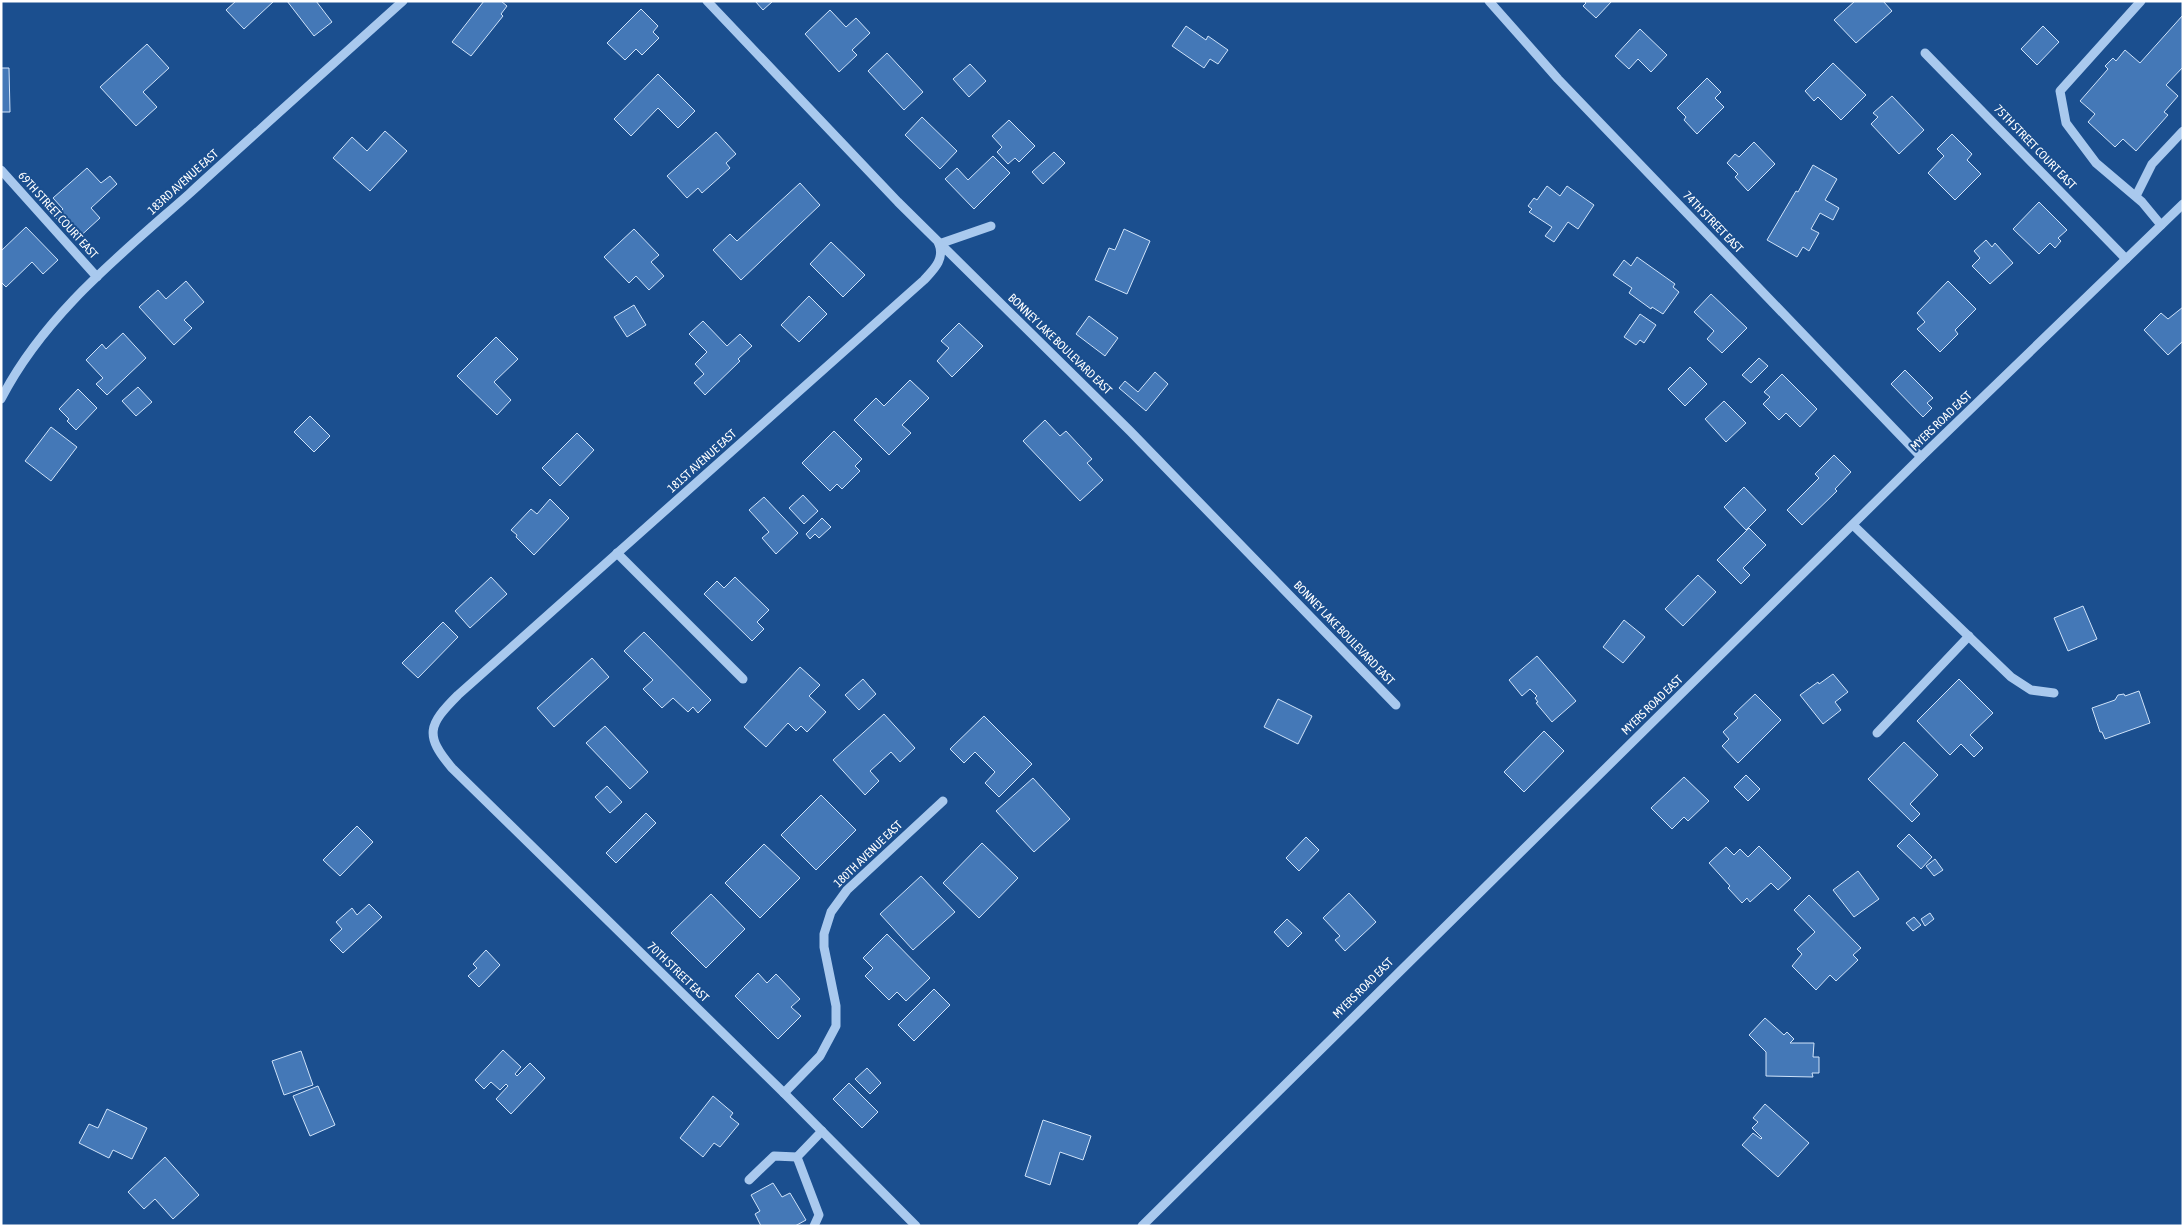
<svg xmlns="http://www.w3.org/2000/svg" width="2184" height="1227" font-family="'Asap Condensed',sans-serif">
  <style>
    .building { fill: #4478b7; stroke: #cfe3fa }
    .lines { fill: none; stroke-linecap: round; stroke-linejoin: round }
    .minor { stroke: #a9c9ee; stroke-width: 9 }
    .labels { text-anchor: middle; stroke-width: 4; stroke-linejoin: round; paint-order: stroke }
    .street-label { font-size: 12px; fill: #fff; stroke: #1b4f8f }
  </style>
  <rect width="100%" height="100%" fill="#1b4f8f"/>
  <g class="building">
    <polygon points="236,1 274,1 244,29 226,10"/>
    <polygon points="287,1 316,1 332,22 314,36"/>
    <polygon points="484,1 501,1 507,6 501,14 503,16 471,56 452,42"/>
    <polygon points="755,1 773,1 763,10"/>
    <polygon points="1584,1 1612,1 1596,18 1583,6 1586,3"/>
    <polygon points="1855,1 1883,1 1892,11 1856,43 1834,20"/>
    <polygon points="641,9 658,26 653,32 659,38 642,55 636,49 625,60 607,43"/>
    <polygon points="830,10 846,27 856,18 870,33 852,50 857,55 839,72 805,34"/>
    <polygon points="2183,15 2183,67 2166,85 2178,96 2164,112 2168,115 2136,151 2123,139 2115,147 2088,122 2095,114 2080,101 2108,69 2105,66 2113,58 2116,61 2125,50 2140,63"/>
    <polygon points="1186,26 1206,40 1208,36 1228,50 1218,64 1210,59 1204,68 1172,46"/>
    <polygon points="2043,26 2059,42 2037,65 2021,49"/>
    <polygon points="1640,29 1667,55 1651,72 1638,59 1629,69 1615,56"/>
    <polygon points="147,44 169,68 143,92 157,107 136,126 100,87"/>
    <polygon points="887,53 923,92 904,110 868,71"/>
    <polygon points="1833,63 1866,95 1841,120 1818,97 1814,101 1805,91"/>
    <polygon points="970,64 986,81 969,97 953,79"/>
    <polygon points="1,68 9,68 10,112 1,112"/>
    <polygon points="658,74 695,111 678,128 658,108 631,136 614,119"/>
    <polygon points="1707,78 1721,92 1715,98 1724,107 1697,134 1684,120 1686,117 1677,108"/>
    <polygon points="1892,96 1924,130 1899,154 1871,124 1878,117 1873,113"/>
    <polygon points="922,117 957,151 940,169 905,135"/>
    <polygon points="1009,120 1035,146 1019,162 1015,158 1008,164 997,152 1002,147 992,136"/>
    <polygon points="385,131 407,151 370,191 333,158 352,137 367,151"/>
    <polygon points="716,132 736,154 726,163 730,168 702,193 698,188 687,198 667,176"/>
    <polygon points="1952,134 1972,154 1967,160 1981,174 1955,200 1928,173 1944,156 1937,149"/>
    <polygon points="1754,142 1775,164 1748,191 1735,177 1738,174 1727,163 1735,154 1739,157"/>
    <polygon points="1054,152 1065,163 1043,184 1032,172"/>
    <polygon points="993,156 1010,173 974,209 945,179 957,168 968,180"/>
    <polygon points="1813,165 1837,179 1825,200 1839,208 1833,220 1820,213 1811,229 1819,233 1809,251 1803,247 1797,257 1767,240 1796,191 1798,192"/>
    <polygon points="87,168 101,183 110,176 117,184 91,208 100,218 76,240 55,217 63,209 53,198"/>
    <polygon points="800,183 820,205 741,280 713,250 730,234 737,241"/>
    <polygon points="1547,186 1560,196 1567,186 1594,205 1578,229 1568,222 1554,242 1545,236 1552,227 1529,212 1532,209 1528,206 1534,198 1537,200"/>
    <polygon points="2039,202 2067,230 2058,238 2061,241 2055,248 2050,243 2039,254 2013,229"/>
    <polygon points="26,227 58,260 43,274 32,262 6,287 1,282 1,251"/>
    <polygon points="634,229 659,255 651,262 664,276 649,290 636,276 629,283 604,257"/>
    <polygon points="1124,229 1150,241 1127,294 1095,280 1109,248 1115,250"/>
    <polygon points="1986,240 1992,247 1995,243 2013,263 1990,284 1972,266 1980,258 1974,251"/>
    <polygon points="831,242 865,275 843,297 810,264"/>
    <polygon points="1637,257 1675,284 1673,287 1679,292 1663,314 1652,307 1651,309 1629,293 1632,288 1613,275 1624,260 1631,266"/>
    <polygon points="186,281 204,302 184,320 192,328 174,345 139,307 158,290 166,299"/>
    <polygon points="1948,281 1976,309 1955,330 1958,334 1940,352 1917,329 1925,322 1917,313"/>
    <polygon points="1711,294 1747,328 1722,353 1707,339 1714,331 1694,312"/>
    <polygon points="809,296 827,314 799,342 781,325"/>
    <polygon points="634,305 646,325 627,337 614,317"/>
    <polygon points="2183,307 2183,341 2168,355 2144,330 2161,313 2168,319"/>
    <polygon points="1640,314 1656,325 1644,343 1640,340 1636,345 1624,337"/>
    <polygon points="1089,316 1118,338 1105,356 1076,334"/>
    <polygon points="703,321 727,346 740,334 752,346 738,359 740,361 705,395 694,383 704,374 695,364 707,352 689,334"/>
    <polygon points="959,323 983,346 952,377 937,361 949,348 941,341"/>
    <polygon points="123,333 146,358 107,395 96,384 103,378 86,360 102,344 106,349"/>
    <polygon points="496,337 518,359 494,382 511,400 497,415 457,376"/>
    <polygon points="1759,358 1768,366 1751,383 1742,375"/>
    <polygon points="1690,367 1707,384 1685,406 1668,389"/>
    <polygon points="1905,370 1933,398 1927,403 1932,408 1923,417 1891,384"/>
    <polygon points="1155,372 1168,384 1146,411 1119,388 1125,381 1138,392"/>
    <polygon points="1782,374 1817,409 1800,427 1786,413 1779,420 1763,404 1770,397 1764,392"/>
    <polygon points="910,380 929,398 902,425 911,433 889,455 854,420 876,398 884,406"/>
    <polygon points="138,387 152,402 136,416 122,401"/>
    <polygon points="78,389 97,408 76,430 67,421 69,419 59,409"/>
    <polygon points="1724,401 1746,423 1726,442 1705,419"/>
    <polygon points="310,416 330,436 314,452 294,432"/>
    <polygon points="1045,420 1060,436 1066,431 1092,459 1087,463 1103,480 1080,501 1023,441"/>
    <polygon points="51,427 77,447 51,481 25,461"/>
    <polygon points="834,431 862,459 855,466 860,471 842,489 837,484 830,491 802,463"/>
    <polygon points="577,433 594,450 560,486 542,468"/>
    <polygon points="1834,455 1851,472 1835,489 1837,491 1802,525 1787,510 1819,478 1815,474"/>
    <polygon points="1744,487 1766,510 1746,530 1724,507"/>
    <polygon points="803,495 818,511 804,524 789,508"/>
    <polygon points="764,497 798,533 776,554 762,538 769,532 749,510"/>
    <polygon points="550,499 569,518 534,555 516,537 517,535 511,530 531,509 537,514"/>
    <polygon points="822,518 831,527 819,538 815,534 810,539 806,534"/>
    <polygon points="1749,528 1766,545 1743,568 1750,575 1741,584 1717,560"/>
    <polygon points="1698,575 1716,592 1683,626 1665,609"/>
    <polygon points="491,577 507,594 470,628 455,611"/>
    <polygon points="735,577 769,610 757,622 764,629 752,641 704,594 717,581 724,588"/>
    <polygon points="2083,606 2097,639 2068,651 2054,618"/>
    <polygon points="1624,620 1645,637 1623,663 1603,647"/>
    <polygon points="443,622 458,637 418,678 402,663"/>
    <polygon points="644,632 711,700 698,713 693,707 688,712 673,698 662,708 643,689 653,680 624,651"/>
    <polygon points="1537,656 1576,701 1552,722 1536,703 1538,702 1535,698 1537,696 1530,689 1522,696 1509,680"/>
    <polygon points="592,658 609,677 554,727 537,708"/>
    <polygon points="800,667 820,685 809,696 826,712 807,732 801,726 796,731 788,723 766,747 744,727"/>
    <polygon points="1833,674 1848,692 1835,702 1841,710 1823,724 1800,695 1818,682 1819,684"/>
    <polygon points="863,679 876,694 859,710 845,695"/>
    <polygon points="1959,679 1993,713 1970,735 1983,748 1974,757 1961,744 1950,755 1917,721"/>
    <polygon points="2139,691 2150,723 2105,739 2102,732 2100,732 2092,708 2115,700 2118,695 2124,694 2125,696"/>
    <polygon points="1755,694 1781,720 1738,763 1722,746 1729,739 1723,732 1738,718 1734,714"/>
    <polygon points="1278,699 1312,716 1298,744 1264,727"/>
    <polygon points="884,714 915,748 900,762 891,752 870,771 879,781 865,795 833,760"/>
    <polygon points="984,716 1032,764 999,797 985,783 995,772 975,752 964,763 950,749"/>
    <polygon points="605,726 648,772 630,789 586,743"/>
    <polygon points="1544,731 1564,751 1524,792 1504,772"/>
    <polygon points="1904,742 1938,775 1910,804 1920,814 1912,822 1868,779"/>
    <polygon points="1746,775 1760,789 1748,801 1734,787"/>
    <polygon points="1684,777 1709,801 1688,821 1684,817 1672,829 1651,808"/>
    <polygon points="1033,778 1070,819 1034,852 996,811"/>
    <polygon points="607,786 622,802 610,813 595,797"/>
    <polygon points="821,795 856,830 816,870 781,835"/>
    <polygon points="646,813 656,823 616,863 606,853"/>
    <polygon points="357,826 373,842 340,876 323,860"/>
    <polygon points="1909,834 1932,857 1921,869 1897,846"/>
    <polygon points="1306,837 1319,850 1299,871 1286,858"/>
    <polygon points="982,843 1018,878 979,918 943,883"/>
    <polygon points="764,844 800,878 760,918 725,883"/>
    <polygon points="1759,846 1791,878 1778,890 1771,883 1750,902 1747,898 1742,903 1728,888 1730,886 1709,863 1726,847 1734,855 1740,849 1748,857"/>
    <polygon points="1935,859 1943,870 1934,876 1926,866"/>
    <polygon points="1858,871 1879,899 1854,917 1833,890"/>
    <polygon points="921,876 955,912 913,950 880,914"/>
    <polygon points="1349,893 1376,922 1345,951 1335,940 1340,936 1323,918"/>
    <polygon points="711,894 745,929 706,968 671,933"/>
    <polygon points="1809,895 1861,948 1853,955 1858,960 1836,981 1830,975 1816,990 1792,966 1802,954 1797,949 1815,932 1794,910"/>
    <polygon points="369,904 382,917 343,953 330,940 342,929 336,922 352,908 357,915"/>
    <polygon points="1930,913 1934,919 1925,926 1921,919"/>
    <polygon points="1914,917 1921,925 1913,931 1906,923"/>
    <polygon points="1287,919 1302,933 1288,947 1274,932"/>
    <polygon points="887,934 930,978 906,1001 897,992 889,1000 865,976 873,968 863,958"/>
    <polygon points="486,950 500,965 479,987 468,976 477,968 473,964"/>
    <polygon points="758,973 767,983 776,974 800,999 791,1007 801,1016 778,1039 735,996"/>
    <polygon points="934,989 950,1005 914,1041 898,1025"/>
    <polygon points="1765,1018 1784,1035 1787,1032 1794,1039 1790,1043 1814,1043 1813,1057 1819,1057 1819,1073 1812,1073 1813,1077 1766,1076 1766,1052 1749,1035"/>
    <polygon points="503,1050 521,1067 515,1074 517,1076 530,1063 545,1078 511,1114 496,1099 508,1086 506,1084 500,1090 491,1082 484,1089 475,1080"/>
    <polygon points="301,1051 313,1085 284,1095 272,1061"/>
    <polygon points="867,1068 881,1083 870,1094 855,1079"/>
    <polygon points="849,1083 878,1112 862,1128 833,1099"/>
    <polygon points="318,1086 335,1125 310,1136 293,1096"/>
    <polygon points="713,1096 733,1113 730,1117 739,1124 720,1147 714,1143 703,1157 680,1138"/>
    <polygon points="1765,1104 1809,1143 1778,1177 1742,1145 1753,1133 1761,1139 1762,1138 1752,1128 1758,1122 1753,1118"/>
    <polygon points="107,1109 147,1128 132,1159 113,1150 109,1158 79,1143 89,1124 98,1128"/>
    <polygon points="1043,1120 1091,1136 1083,1160 1060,1152 1050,1185 1025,1176"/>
    <polygon points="165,1157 199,1195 173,1219 155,1199 144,1209 128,1192"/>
    <polygon points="773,1183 782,1197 790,1193 806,1220 795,1226 761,1226 755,1214 760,1211 751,1195"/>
  </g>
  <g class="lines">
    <g class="minor">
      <polyline points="707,1 898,202 1130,431 1396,705"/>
      <polyline points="1489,1 1558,79 1921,457"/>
      <polyline points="2141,1 2060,91 2066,123 2096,163 2142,202 2161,225"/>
      <polyline points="1925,53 2126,259"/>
      <polyline points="1,170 97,277"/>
      <polyline points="2136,196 2152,164 2183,131"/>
      <polyline points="939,244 991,226"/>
      <path d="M1,399C44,315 120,255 189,194C260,129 332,65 403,1"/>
      <polyline points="1853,525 2011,677 2031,690 2054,693"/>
      <polyline points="617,553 743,679"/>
      <polyline points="1877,733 1969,636"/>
      <polyline points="784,1093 820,1056 836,1026 836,1006 824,947 824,934 831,912 847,890 943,801"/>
      <polyline points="749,1180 774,1156 797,1157"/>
      <polyline points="814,1226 819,1215 797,1157 822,1131"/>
      <path d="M916,1226L784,1093L452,768C424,735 428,725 458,695L924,280C933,270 945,260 939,244"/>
      <polyline points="1142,1226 1921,457 2183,204"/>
    </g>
  </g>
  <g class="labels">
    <g class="street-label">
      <text transform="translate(2035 147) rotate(46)" y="4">75TH STREET COURT EAST</text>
      <text transform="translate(183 182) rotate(-42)" y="4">183RD AVENUE EAST</text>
      <text transform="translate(58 215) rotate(48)" y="4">69TH STREET COURT EAST</text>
      <text transform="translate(1713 222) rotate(46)" y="4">74TH STREET EAST</text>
      <text transform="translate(1060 344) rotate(44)" y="4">BONNEY LAKE BOULEVARD EAST</text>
      <text transform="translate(1941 421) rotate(-44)" y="4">MYERS ROAD EAST</text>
      <text transform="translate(702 461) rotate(-42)" y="4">181ST AVENUE EAST</text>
      <text transform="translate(1344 633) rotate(46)" y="4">BONNEY LAKE BOULEVARD EAST</text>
      <text transform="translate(1652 705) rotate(-44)" y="4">MYERS ROAD EAST</text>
      <text transform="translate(868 854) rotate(-44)" y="4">180TH AVENUE EAST</text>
      <text transform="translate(678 972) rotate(44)" y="4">70TH STREET EAST</text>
      <text transform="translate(1363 988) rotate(-45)" y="4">MYERS ROAD EAST</text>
    </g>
  </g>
  <rect width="2184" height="1227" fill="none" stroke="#ffffff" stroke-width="5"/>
</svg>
